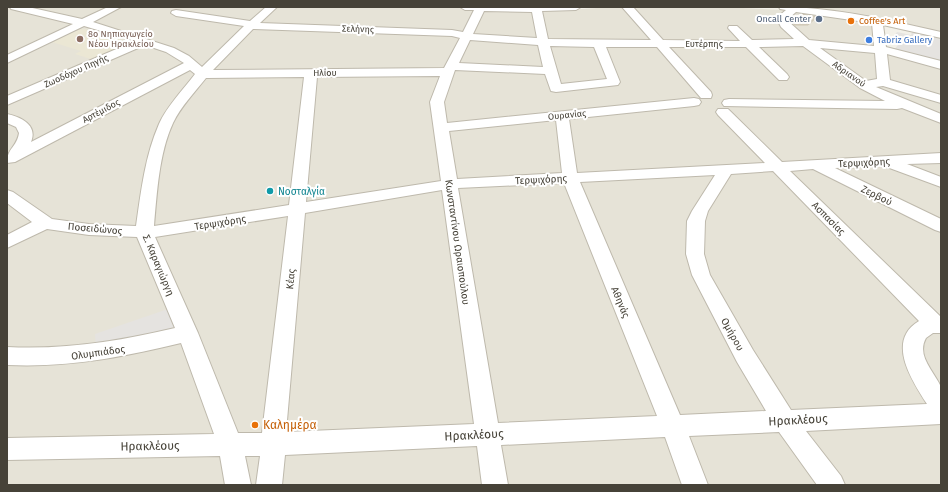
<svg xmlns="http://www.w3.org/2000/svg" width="948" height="492" font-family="'Fira Sans',sans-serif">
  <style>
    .residential { fill: #e6e3d7 }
    .education { fill: #ebe7d4 }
    .parking { fill: #e5e3e0 }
    .building { fill: #d4cebf; stroke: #cec6b3 }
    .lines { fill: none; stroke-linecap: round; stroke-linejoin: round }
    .minor-casing { stroke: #beb9ac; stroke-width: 2 }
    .minor { fill: #fff; fill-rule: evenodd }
    .service-dot { fill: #5c6f8a; stroke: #fff; stroke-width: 1.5 }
    .food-dot { fill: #e8710a; stroke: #fff; stroke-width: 1.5 }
    .education-dot { fill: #8d6e63; stroke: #fff; stroke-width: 1.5 }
    .shop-dot { fill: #3f7fe0; stroke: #fff; stroke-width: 1.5 }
    .culture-dot { fill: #0f9aa8; stroke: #fff; stroke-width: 1.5 }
    .labels { text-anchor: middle; stroke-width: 4; stroke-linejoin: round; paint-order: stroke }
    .far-service-label { font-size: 9px; fill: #4e5e75; stroke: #fff; text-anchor: end }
    .far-food-label { font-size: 9px; fill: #c56008; stroke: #fff; text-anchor: start }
    .far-street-label { font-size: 9px; fill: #464238; stroke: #fff }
    .far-education-label { font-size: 9px; fill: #785e54; stroke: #fff; text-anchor: start }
    .far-shop-label { font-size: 9px; fill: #366cbe; stroke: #fff; text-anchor: start }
    .street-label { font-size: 10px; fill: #464238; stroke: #fff }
    .culture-label { font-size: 10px; fill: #0d838f; stroke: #fff; text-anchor: start }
    .near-street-label { font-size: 12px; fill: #464238; stroke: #fff }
    .near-food-label { font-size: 12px; fill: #c56008; stroke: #fff; text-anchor: start }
  </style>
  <rect width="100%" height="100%" fill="#f3f1e9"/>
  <g class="residential">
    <polygon points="7,7 439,7 531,12 613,7 722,7 805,11 871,22 876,52 907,58 941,67 941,485 7,485"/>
    <polygon points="803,7 941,7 941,34 882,21 802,8"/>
  </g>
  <polygon class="education" points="84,29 97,32 97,34 105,35 132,43 94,60 75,54 81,51 52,42 78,30"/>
  <g class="parking">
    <polygon points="897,32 911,35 912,32 941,39 941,63 894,50 898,45 889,43"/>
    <polygon points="168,309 174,328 135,342 96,351 95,334"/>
  </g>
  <polygon class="building" points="802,14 817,17 808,25 795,25 791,22"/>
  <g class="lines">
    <g class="minor-casing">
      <path id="minor" d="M10,7H28L82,19L108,7H121L93,22L174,48L189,56L202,67L244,26L176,16L171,13L172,11L176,10L250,21L266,7H277L260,23L452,30L463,32L474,10H465L460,7H581L576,10L542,11L548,39L651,40L622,7H633L663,40L740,41L728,28L729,26H737L752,40L794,39L781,27L778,21L780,15L786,10L780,9L779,7C834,7 888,20 941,32V38L883,25L886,47L941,61V69L887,54L890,80L941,95V103L883,86L876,87L941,114V123L902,108L897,109L724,106L722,103L724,100L729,99L885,101L860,88L803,46L759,47L787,74L789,77L787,80H779L746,47H669L711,92L712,95L711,98H701L657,47H606L620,82L618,85L556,92L551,91L545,74L455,70L444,102L447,123L694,98L699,99L701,102L699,105L694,106L569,119L577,173L765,163L718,115L716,112L718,109H728L782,162L941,153V163L907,164L941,177V187L884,166L835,168L941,219V232L935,230L813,169L790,171L941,317V333H933L926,338C916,356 934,371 941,387C944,394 941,415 941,424L806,431L841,476L845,485H817L779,432L689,436L708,485H682L665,437L501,445L508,485H482L477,446L285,455L282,485H256L260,456H245L251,485H225L220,456L7,460V438L214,434L181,343C123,357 67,368 7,365V347C65,350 120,341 175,328L137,237L89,235L47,229L7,248V235L32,222L7,203V190L13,192L52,219L89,224L136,226C141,191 145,156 159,124C167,106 183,90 195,74L190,70L15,162L7,163C7,148 17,147 19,133L16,127L7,123V114C21,117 38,125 31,142L184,63L166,52L145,45L7,105V96L135,41L84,26L7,63V55L73,24L11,9ZM484,11L532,12L537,38L473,34ZM796,12L872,23L874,46L809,40L788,21L789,18ZM253,29L452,36L460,38L444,68L213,70ZM470,40L538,45L543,67L459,63ZM550,46L594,47L607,79L561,84ZM820,48L875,53L877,79L866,81ZM440,76L430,102L441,181L306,202L317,77ZM304,77L289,205L154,226C157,193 159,153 173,123C181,106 195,92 206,78ZM556,120L562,173L457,179L449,131ZM773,171L919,321C885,341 913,382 927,404L791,410L753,350L710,275L704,254L705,221L708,211L731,174ZM715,175L692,211L687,221L686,254L692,275L737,362L766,411L680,415L580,182ZM564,183L657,416L498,423L458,188ZM442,190L474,424L286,432L305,213ZM288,216L262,433H238L198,333L155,237Z"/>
    </g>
    <use href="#minor" class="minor"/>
  </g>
  <circle class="service-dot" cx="819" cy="19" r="4"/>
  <g class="food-dot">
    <circle cx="851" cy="21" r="4"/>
    <circle cx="255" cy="425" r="4"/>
  </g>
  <circle class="education-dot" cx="80" cy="39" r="4"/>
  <circle class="shop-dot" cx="869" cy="40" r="4"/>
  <circle class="culture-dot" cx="270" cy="191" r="4"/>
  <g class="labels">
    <g class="far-service-label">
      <text x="811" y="22">Oncall Center</text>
    </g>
    <g class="far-food-label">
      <text x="859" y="24">Coffee's Art</text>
    </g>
    <g class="far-street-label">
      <text transform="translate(358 29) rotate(2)" y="3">Σελήνης</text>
      <text x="704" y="47">Ευτέρπης</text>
      <text transform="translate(76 71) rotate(-24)" y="3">Ζωοδόχου Πηγής</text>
      <text x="325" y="76">Ηλίου</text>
      <text transform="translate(849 74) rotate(35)" y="3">Αδριανού</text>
      <text transform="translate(101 111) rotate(-28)" y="3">Αρτέμιδος</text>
      <text transform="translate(567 115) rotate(-6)" y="3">Ουρανίας</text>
    </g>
    <g class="far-education-label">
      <text x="88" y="37">8ο Νηπιαγωγείο<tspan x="88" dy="10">Νέου Ηρακλείου</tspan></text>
    </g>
    <g class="far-shop-label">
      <text x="877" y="43">Tabriz Gallery</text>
    </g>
    <g class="street-label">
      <text transform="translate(864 162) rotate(-3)" y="4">Τερψιχόρης</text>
      <text transform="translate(541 179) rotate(-3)" y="4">Τερψιχόρης</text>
      <text transform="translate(877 195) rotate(26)" y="4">Ζερβού</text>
      <text transform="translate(829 218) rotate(45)" y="4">Ασπασίας</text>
      <text transform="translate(220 222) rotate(-9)" y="4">Τερψιχόρης</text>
      <text transform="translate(95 228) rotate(5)" y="4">Ποσειδώνος</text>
      <text transform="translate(458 242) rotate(82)" y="4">Κωνσταντίνου Ωραιοπούλου</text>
      <text transform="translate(159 265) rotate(67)" y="4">Σ. Καραγιώργη</text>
      <text transform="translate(290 279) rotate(-84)" y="4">Κέας</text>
      <text transform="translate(621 302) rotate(67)" y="4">Αθηνάς</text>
      <text transform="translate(733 334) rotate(61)" y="4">Ομήρου</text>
      <text transform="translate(98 352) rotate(-8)" y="4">Ολυμπιάδος</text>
    </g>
    <g class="culture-label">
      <text x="278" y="195">Νοσταλγία</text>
    </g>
    <g class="near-street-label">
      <text transform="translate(798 420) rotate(-3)" y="4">Ηρακλέους</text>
      <text transform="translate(474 435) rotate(-3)" y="4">Ηρακλέους</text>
      <text transform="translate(150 446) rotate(-1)" y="4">Ηρακλέους</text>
    </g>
    <g class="near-food-label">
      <text x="263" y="429">Καλημέρα</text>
    </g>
  </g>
  <rect width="948" height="492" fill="none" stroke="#464238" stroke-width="16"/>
</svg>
